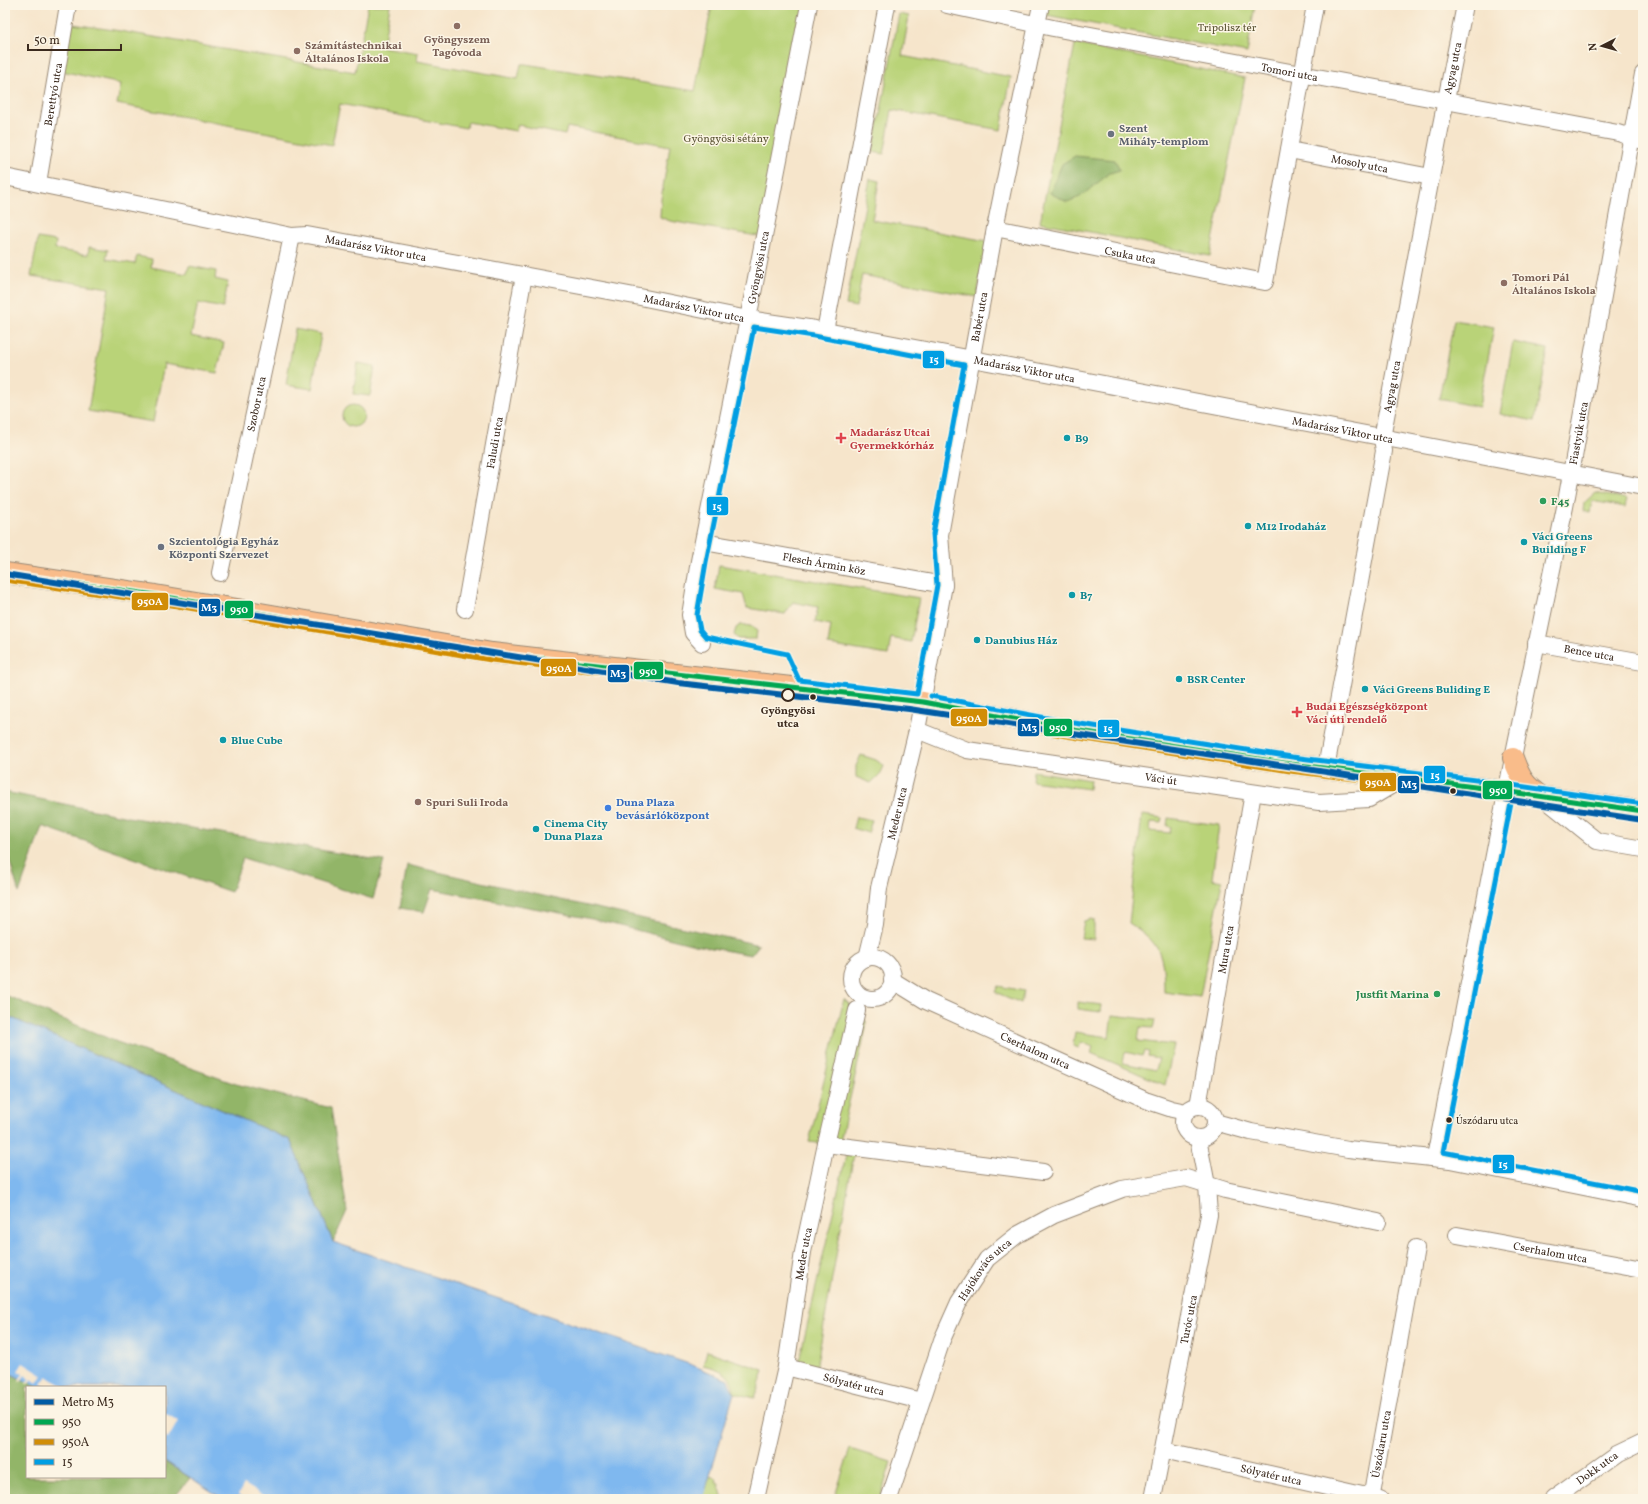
<svg xmlns="http://www.w3.org/2000/svg" width="1648" height="1504" font-family="Vollkorn,serif">
  <style>
    .green { fill: #b9d378; stroke: #7a7e4b; fill-rule: evenodd }
    .forest { fill: #92b568; stroke: #667043 }
    .water { fill: #7fb8ef; stroke: #5d7186 }
    .pier { fill: #f6e5cb }
    .lines { fill: none; stroke-linecap: round; stroke-linejoin: round }
    .minor-casing { stroke: #988874; stroke-width: 18 }
    .major-casing { stroke: #988874; stroke-width: 22 }
    .minor { stroke: #fff; stroke-width: 16 }
    .major { stroke: #f9bc8a; stroke-width: 20 }
    .bus-1-casing { stroke: #fcf5e5; stroke-width: 8 }
    .bus-2-casing { stroke: #fcf5e5; stroke-width: 8 }
    .bus-3-casing { stroke: #fcf5e5; stroke-width: 8 }
    .bus-1 { stroke: #00a651; stroke-width: 5 }
    .bus-2 { stroke: #d18d06; stroke-width: 5 }
    .bus-3 { stroke: #009ee3; stroke-width: 5 }
    .metro-1-casing { stroke: #fcf5e5; stroke-width: 9 }
    .metro-1 { stroke: #005ca5; stroke-width: 6 }
    .education-dot { fill: #8d6e63; stroke: #fcf5e5; stroke-width: 1.5 }
    .worship-dot { fill: #6b7280; stroke: #fcf5e5; stroke-width: 1.5 }
    .health-dot { fill: #e0444e; stroke: #fcf5e5; stroke-width: 1.5 }
    .culture-dot { fill: #0f9aa8; stroke: #fcf5e5; stroke-width: 1.5 }
    .leisure-dot { fill: #2e9e5b; stroke: #fcf5e5; stroke-width: 1.5 }
    .stop-dot { fill: #fcf5e5; stroke: #3b2a1e; stroke-width: 2 }
    .bus-dot { fill: #3b2a1e; stroke: #fcf5e5; stroke-width: 1.5 }
    .shop-dot { fill: #3f7fe0; stroke: #fcf5e5; stroke-width: 1.5 }
    .labels { text-anchor: middle; stroke-width: 3; stroke-linejoin: round; paint-order: stroke }
    .bus-label { font-size: 10px; fill: #3b2a1e; stroke: #fcf5e5; text-anchor: start }
    .park-label { font-size: 11px; fill: #5a5434; stroke: #fcf5e5 }
    .education-label { font-size: 11px; font-weight: bold; fill: #785e54; stroke: #fcf5e5; text-anchor: start }
    .street-label { font-size: 11px; fill: #3b2a1e; stroke: #fcf5e5 }
    .worship-label { font-size: 11px; font-weight: bold; fill: #5b616d; stroke: #fcf5e5; text-anchor: start }
    .health-label { font-size: 11px; font-weight: bold; fill: #be3a42; stroke: #fcf5e5; text-anchor: start }
    .culture-label { font-size: 11px; font-weight: bold; fill: #0d838f; stroke: #fcf5e5; text-anchor: start }
    .leisure-label { font-size: 11px; font-weight: bold; fill: #27864d; stroke: #fcf5e5; text-anchor: start }
    .stop-label { font-size: 11px; font-weight: bold; fill: #3b2a1e; stroke: #fcf5e5 }
    .shop-label { font-size: 11px; font-weight: bold; fill: #366cbe; stroke: #fcf5e5; text-anchor: start }
    .line-badge { stroke: #fcf5e5; stroke-width: 1.5 }
    .badge-label { font-size: 11px; text-anchor: middle; font-weight: bold; fill: #fff }
  </style>
  <rect width="100%" height="100%" fill="#fcf5e5"/>
  <filter id="ink" filterUnits="userSpaceOnUse"><feTurbulence type="fractalNoise" baseFrequency=".025" numOctaves="2"/><feDisplacementMap in="SourceGraphic" scale="8" xChannelSelector="R" yChannelSelector="G"/><feConvolveMatrix kernelMatrix="1 2 1 2 8 2 1 2 1" color-interpolation-filters="sRGB"/></filter>
  <filter id="wash" filterUnits="userSpaceOnUse"><feTurbulence type="fractalNoise" baseFrequency=".012" numOctaves="4" result="noise"/><feDisplacementMap in="SourceGraphic" scale="16" xChannelSelector="R" yChannelSelector="G"/><feGaussianBlur stdDeviation="0.9" result="paint"/><feColorMatrix in="noise" values="0 0 0 0 0 0 0 0 0 0 0 0 0 0 0 0 0 1.4 0 .05"/><feComposite in="paint" operator="in"/></filter>
  <g filter="url(#wash)">
    <rect width="100%" height="100%" fill="#f6e5cb"/>
    <g class="green">
      <polygon points="368,5 390,5 383,47 418,53 417,61 518,79 521,64 525,64 695,91 712,5 809,5 763,237 670,221 660,217 661,199 670,146 567,127 565,135 518,125 516,131 468,122 466,128 340,104 332,145 117,104 121,84 57,70 65,23 114,30 355,72"/>
      <polygon points="1048,5 1255,5 1247,53 1046,15"/>
      <polygon points="899,14 909,16 902,56 1011,77 1001,130 892,110 884,154 873,152"/>
      <polygon points="1075,44 1245,78 1210,256 1040,222"/>
      <polygon points="870,179 879,181 872,220 987,241 977,297 862,275 856,307 846,305"/>
      <polygon points="38,238 56,241 55,249 88,255 89,247 108,250 106,259 135,264 137,256 152,259 151,267 187,274 189,266 216,271 215,279 228,282 223,308 198,303 191,336 224,343 217,373 164,364 153,422 88,411 109,288 31,276"/>
      <polygon points="1454,320 1494,327 1479,407 1439,399"/>
      <polygon points="295,329 321,334 312,389 286,385"/>
      <polygon points="1513,342 1548,349 1535,421 1500,414"/>
      <polygon points="358,363 375,366 370,396 353,394"/>
      <circle cx="353" cy="416" r="11"/>
      <polygon points="1595,493 1627,499 1625,507 1592,501 1590,513 1583,511 1584,503"/>
      <polygon points="719,565 919,598 911,642 891,638 888,655 828,645 831,625 815,622 818,607 793,602 785,614 747,608 743,594 715,589"/>
      <polygon points="741,624 754,627 757,630 756,639 738,639 734,635 736,628"/>
      <polygon points="861,755 876,760 884,766 881,773 871,783 856,777 856,766"/>
      <polygon points="1033,771 1090,780 1089,789 1032,781"/>
      <path d="M1142,815L1162,818L1161,823L1151,822L1150,831L1170,833L1171,827L1167,826L1168,818L1219,825L1212,879L1222,881L1200,997L1164,992C1164,955 1161,943 1129,923Z"/>
      <polygon points="856,817 872,820 868,833 853,828"/>
      <polygon points="1091,919 1094,920 1094,939 1081,938 1084,921"/>
      <polygon points="998,986 1024,991 1021,1003 995,992"/>
      <polygon points="844,999 866,1021 866,1028 839,1146 809,1142"/>
      <polygon points="1078,1002 1101,1005 1100,1012 1078,1009"/>
      <path d="M1112,1015L1155,1020L1153,1028L1140,1027L1138,1041L1174,1045L1165,1085L1091,1053L1093,1047L1081,1042L1079,1048L1073,1046L1075,1032L1109,1037ZM1144,1051L1149,1052L1148,1056L1159,1058L1156,1070L1123,1063L1125,1052L1142,1056Z"/>
      <polygon points="848,1147 855,1148 815,1375 797,1370"/>
      <path d="M707,1351L764,1370L755,1398L734,1393C733,1373 719,1369 703,1365Z"/>
      <polygon points="850,1449 891,1462 880,1499 834,1499"/>
      <polygon points="708,1476 717,1478 716,1482 718,1482 723,1499 703,1499"/>
    </g>
    <g class="forest">
      <polygon points="1075,156 1115,160 1120,170 1110,173 1080,197 1067,202 1050,193 1062,164"/>
      <polygon points="5,792 128,817 384,861 373,899 243,858 231,892 42,826 19,893 5,845"/>
      <polygon points="407,865 759,945 751,955 695,945 592,919 432,889 424,912 400,908"/>
      <polygon points="5,995 117,1042 236,1084 331,1108 347,1211 333,1242 290,1140 5,1015"/>
      <polygon points="5,1371 38,1387 27,1387 27,1477 165,1477 165,1461 190,1478 173,1499 5,1499"/>
    </g>
    <polygon class="water" points="5,1015 290,1140 333,1242 692,1365 728,1380 734,1393 703,1499 223,1499 165,1461 165,1387 38,1387 5,1371"/>
    <g class="pier">
      <polygon points="23,1363 42,1375 37,1383 32,1379 28,1384 26,1384 29,1379 25,1375 21,1381 19,1380 23,1374 18,1371"/>
      <polygon points="47,1376 64,1387 46,1387 41,1384"/>
      <polygon points="165,1413 178,1421 168,1439 165,1437"/>
      <polygon points="244,1484 269,1499 244,1499 238,1495"/>
    </g>
  </g>
  <g filter="url(#ink)">
    <g class="lines">
      <g class="minor-casing">
        <g id="minor">
          <path id="s1" d="M947,5L1053,28L1618,133L1643,141"/>
          <path id="s2" d="M1289,150L1431,177"/>
          <path id="s3" d="M5,177L292,236L307,235L640,297L748,319L815,329L1643,487"/>
          <path id="s4" d="M38,183L68,5"/>
          <path id="s5" d="M995,228L1265,282L1315,5"/>
          <polyline points="825,331 887,5"/>
          <path id="s6" d="M704,542L944,585"/>
          <path id="s7" d="M220,573L292,236"/>
          <path id="s8" d="M465,609L524,275"/>
          <path id="s9" d="M702,643L693,633L690,615L699,561L748,319L809,5"/>
          <path id="s10" d="M1536,643L1643,662"/>
          <path id="s11" d="M917,730L967,750L1319,802L1369,799L1404,778"/>
          <path id="s12" d="M1326,768L1384,451L1382,438L1440,130L1465,5"/>
          <polyline points="1541,796 1597,841 1643,849"/>
          <circle cx="872" cy="978" r="21"/>
          <path id="s13" d="M867,958L875,925L879,888L917,730L944,585L940,535L995,228L1041,5"/>
          <path id="s14" d="M892,980L926,1001L1145,1100L1172,1109L1186,1112"/>
          <circle cx="1199" cy="1122" r="16"/>
          <path id="s15" d="M1198,1106L1253,793"/>
          <polyline points="1215,1122 1251,1132 1348,1149 1450,1160 1643,1199"/>
          <polyline points="826,1144 1043,1172"/>
          <path id="s16" d="M1435,1157L1513,758L1565,507L1643,74"/>
          <path id="s17" d="M1457,1235L1643,1269"/>
          <path id="s18" d="M786,1367L921,1401"/>
          <path id="s19" d="M1163,1450L1380,1499"/>
          <path id="s20" d="M756,1499L786,1367L803,1252L826,1144L857,1010"/>
          <path id="s21" d="M889,1499L942,1340L959,1302L987,1259L1017,1235L1054,1215L1122,1189L1186,1178L1225,1190L1378,1222"/>
          <path id="s22" d="M1153,1499L1209,1215L1207,1185L1198,1139"/>
          <path id="s23" d="M1371,1499L1416,1248"/>
          <path id="s24" d="M1553,1499L1616,1454L1643,1441"/>
        </g>
      </g>
      <g class="major-casing">
        <g id="major">
          <polyline points="5,573 155,595 492,653 923,702 1067,729 1291,764 1483,788 1643,811"/>
          <path d="M1513,758C1520,777 1524,785 1541,796"/>
        </g>
      </g>
      <use href="#minor" class="minor"/>
      <use href="#major" class="major"/>
      <g class="bus-1-casing">
        <polyline id="bus-1" points="5,573 155,595 492,653 923,702 1067,729 1291,764 1483,788 1643,811"/>
      </g>
      <g class="bus-2-casing">
        <polyline id="bus-2" points="5,580 154,602 491,660 922,709 1066,736 1290,771 1482,795 1642,818"/>
      </g>
      <g class="bus-3-casing">
        <g id="bus-3">
          <polygon points="754,327 814,336 964,365 933,534 937,585 917,694 799,680 787,654 706,637 700,630 697,615 706,562"/>
          <polyline points="931,696 1068,722 1292,757 1484,781 1643,804"/>
          <polyline points="1513,793 1443,1152 1643,1192"/>
        </g>
      </g>
      <use href="#bus-1" class="bus-1"/>
      <use href="#bus-2" class="bus-2"/>
      <use href="#bus-3" class="bus-3"/>
      <g class="metro-1-casing">
        <polyline id="metro-1" points="5,574 678,683 909,709 1643,820"/>
      </g>
      <use href="#metro-1" class="metro-1"/>
    </g>
  </g>
  <g class="education-dot">
    <circle cx="457" cy="26" r="4"/>
    <circle cx="297" cy="51" r="4"/>
    <circle cx="1504" cy="283" r="4"/>
    <circle cx="418" cy="802" r="4"/>
  </g>
  <g class="worship-dot">
    <circle cx="1111" cy="134" r="4"/>
    <circle cx="161" cy="547" r="4"/>
  </g>
  <g class="health-dot">
    <path d="M839 432h4v4h4v4h-4v4h-4v-4h-4v-4h4z"/>
    <path d="M1295 706h4v4h4v4h-4v4h-4v-4h-4v-4h4z"/>
  </g>
  <g class="culture-dot">
    <circle cx="1067" cy="438" r="4"/>
    <circle cx="1248" cy="526" r="4"/>
    <circle cx="1524" cy="542" r="4"/>
    <circle cx="1072" cy="595" r="4"/>
    <circle cx="977" cy="640" r="4"/>
    <circle cx="1179" cy="679" r="4"/>
    <circle cx="1365" cy="689" r="4"/>
    <circle cx="223" cy="740" r="4"/>
    <circle cx="536" cy="829" r="4"/>
  </g>
  <g class="leisure-dot">
    <circle cx="1543" cy="501" r="4"/>
    <circle cx="1437" cy="994" r="4"/>
  </g>
  <circle class="stop-dot" cx="788" cy="695" r="6"/>
  <g class="bus-dot">
    <circle cx="813" cy="697" r="3.5"/>
    <circle cx="1453" cy="791" r="3.5"/>
    <circle cx="1449" cy="1120" r="3.5"/>
  </g>
  <circle class="shop-dot" cx="608" cy="808" r="4"/>
  <g class="labels">
    <g class="bus-label">
      <text x="1456" y="1124">Úszódaru utca</text>
    </g>
    <g class="park-label">
      <text x="1227" y="31">Tripolisz tér</text>
      <text x="726" y="142">Gyöngyösi sétány</text>
    </g>
    <g class="education-label">
      <text x="457" y="43" text-anchor="middle">Gyöngyszem<tspan x="457" dy="13">Tagóvoda</tspan></text>
      <text x="305" y="49">Számítástechnikai<tspan x="305" dy="13">Általános Iskola</tspan></text>
      <text x="1512" y="281">Tomori Pál<tspan x="1512" dy="13">Általános Iskola</tspan></text>
      <text x="426" y="806">Spuri Suli Iroda</text>
    </g>
    <g class="street-label">
      <text dy="4" stroke="none"><textPath href="#s12" startOffset="712">Agyag utca</textPath></text>
      <text dy="4" stroke="none"><textPath href="#s1" startOffset="349">Tomori utca</textPath></text>
      <text dy="4" stroke="none"><textPath href="#s4" startOffset="90">Berettyó utca</textPath></text>
      <text dy="4" stroke="none"><textPath href="#s2" startOffset="72">Mosoly utca</textPath></text>
      <text dy="4" stroke="none"><textPath href="#s3" startOffset="378">Madarász Viktor utca</textPath></text>
      <text dy="4" stroke="none"><textPath href="#s5" startOffset="138">Csuka utca</textPath></text>
      <text dy="4" stroke="none"><textPath href="#s9" startOffset="386">Gyöngyösi utca</textPath></text>
      <text dy="4" stroke="none"><textPath href="#s3" startOffset="702">Madarász Viktor utca</textPath></text>
      <text dy="4" stroke="none"><textPath href="#s13" startOffset="653">Babér utca</textPath></text>
      <text dy="4" stroke="none"><textPath href="#s3" startOffset="1038">Madarász Viktor utca</textPath></text>
      <text dy="4" stroke="none"><textPath href="#s12" startOffset="388">Agyag utca</textPath></text>
      <text dy="4" stroke="none"><textPath href="#s7" startOffset="173">Szobor utca</textPath></text>
      <text dy="4" stroke="none"><textPath href="#s3" startOffset="1362">Madarász Viktor utca</textPath></text>
      <text dy="4" stroke="none"><textPath href="#s16" startOffset="738">Fiastyúk utca</textPath></text>
      <text dy="4" stroke="none"><textPath href="#s8" startOffset="169">Faludi utca</textPath></text>
      <text dy="4" stroke="none"><textPath href="#s6" startOffset="122">Flesch Ármin köz</textPath></text>
      <text dy="4" stroke="none"><textPath href="#s10" startOffset="54">Bence utca</textPath></text>
      <text dy="4" stroke="none"><textPath href="#s11" startOffset="250">Váci út</textPath></text>
      <text dy="4" stroke="none"><textPath href="#s13" startOffset="148">Meder utca</textPath></text>
      <text dy="4" stroke="none"><textPath href="#s15" startOffset="159">Mura utca</textPath></text>
      <text dy="4" stroke="none"><textPath href="#s14" startOffset="160">Cserhalom utca</textPath></text>
      <text dy="4" stroke="none"><textPath href="#s17" startOffset="95">Cserhalom utca</textPath></text>
      <text dy="4" stroke="none"><textPath href="#s20" startOffset="250">Meder utca</textPath></text>
      <text dy="4" stroke="none"><textPath href="#s21" startOffset="251">Hajókovács utca</textPath></text>
      <text dy="4" stroke="none"><textPath href="#s22" startOffset="183">Turóc utca</textPath></text>
      <text dy="4" stroke="none"><textPath href="#s18" startOffset="70">Sólyatér utca</textPath></text>
      <text dy="4" stroke="none"><textPath href="#s23" startOffset="56">Úszódaru utca</textPath></text>
      <text dy="4" stroke="none"><textPath href="#s24" startOffset="54">Dokk utca</textPath></text>
      <text dy="4" stroke="none"><textPath href="#s19" startOffset="111">Sólyatér utca</textPath></text>
    </g>
    <g class="worship-label">
      <text x="1119" y="132">Szent<tspan x="1119" dy="13">Mihály-templom</tspan></text>
      <text x="169" y="545">Szcientológia Egyház<tspan x="169" dy="13">Központi Szervezet</tspan></text>
    </g>
    <g class="health-label">
      <text x="850" y="436">Madarász Utcai<tspan x="850" dy="13">Gyermekkórház</tspan></text>
      <text x="1306" y="710">Budai Egészségközpont<tspan x="1306" dy="13">Váci úti rendelő</tspan></text>
    </g>
    <g class="culture-label">
      <text x="1075" y="442">B9</text>
      <text x="1256" y="530">M12 Irodaház</text>
      <text x="1532" y="540">Váci Greens<tspan x="1532" dy="13">Building F</tspan></text>
      <text x="1080" y="599">B7</text>
      <text x="985" y="644">Danubius Ház</text>
      <text x="1187" y="683">BSR Center</text>
      <text x="1373" y="693">Váci Greens Buliding E</text>
      <text x="231" y="744">Blue Cube</text>
      <text x="544" y="827">Cinema City<tspan x="544" dy="13">Duna Plaza</tspan></text>
    </g>
    <g class="leisure-label">
      <text x="1551" y="505">F45</text>
      <text x="1429" y="998" text-anchor="end">Justfit Marina</text>
    </g>
    <g class="stop-label">
      <text x="788" y="714">Gyöngyösi<tspan x="788" dy="13">utca</tspan></text>
    </g>
    <g class="shop-label">
      <text x="616" y="806">Duna Plaza<tspan x="616" dy="13">bevásárlóközpont</tspan></text>
    </g>
  </g>
  <g class="line-badge">
    <rect x="922" y="350" width="23" height="19" rx="4" fill="#009ee3"/>
    <rect x="706" y="496" width="23" height="20" rx="4" fill="#009ee3"/>
    <rect x="131" y="592" width="38" height="19" rx="4" fill="#d18d06"/>
    <rect x="198" y="598" width="23" height="19" rx="4" fill="#005ca5"/>
    <rect x="224" y="600" width="30" height="19" rx="4" fill="#00a651"/>
    <rect x="540" y="658" width="37" height="19" rx="4" fill="#d18d06"/>
    <rect x="633" y="661" width="31" height="19" rx="4" fill="#00a651"/>
    <rect x="607" y="664" width="23" height="19" rx="4" fill="#005ca5"/>
    <rect x="950" y="708" width="38" height="19" rx="4" fill="#d18d06"/>
    <rect x="1017" y="718" width="23" height="19" rx="4" fill="#005ca5"/>
    <rect x="1043" y="718" width="30" height="19" rx="4" fill="#00a651"/>
    <rect x="1097" y="719" width="23" height="19" rx="4" fill="#009ee3"/>
    <rect x="1423" y="765" width="23" height="19" rx="4" fill="#009ee3"/>
    <rect x="1359" y="772" width="38" height="20" rx="4" fill="#d18d06"/>
    <rect x="1397" y="775" width="23" height="19" rx="4" fill="#005ca5"/>
    <rect x="1482" y="780" width="31" height="20" rx="4" fill="#00a651"/>
    <rect x="1492" y="1154" width="23" height="20" rx="4" fill="#009ee3"/>
  </g>
  <g class="badge-label">
    <text x="934" y="363">15</text>
    <text x="717" y="510">15</text>
    <text x="150" y="605">950A</text>
    <text x="209" y="611">M3</text>
    <text x="239" y="613">950</text>
    <text x="559" y="672">950A</text>
    <text x="648" y="675">950</text>
    <text x="618" y="677">M3</text>
    <text x="969" y="722">950A</text>
    <text x="1029" y="731">M3</text>
    <text x="1058" y="731">950</text>
    <text x="1108" y="732">15</text>
    <text x="1435" y="779">15</text>
    <text x="1378" y="786">950A</text>
    <text x="1409" y="788">M3</text>
    <text x="1498" y="794">950</text>
    <text x="1503" y="1168">15</text>
  </g>
  <rect width="1648" height="1504" fill="none" stroke="#fcf5e5" stroke-width="20"/>
  <rect x="26" y="1386" width="140" height="92" fill="#fcf5e5" stroke="#afa495"/>
  <rect x="34" y="1399" width="20" height="6" fill="#005ca5" stroke="#afa495"/>
  <text x="62" y="1406" font-size="12" fill="#3b2a1e">Metro M3</text>
  <rect x="34" y="1419" width="20" height="6" fill="#00a651" stroke="#afa495"/>
  <text x="62" y="1426" font-size="12" fill="#3b2a1e">950</text>
  <rect x="34" y="1439" width="20" height="6" fill="#d18d06" stroke="#afa495"/>
  <text x="62" y="1446" font-size="12" fill="#3b2a1e">950A</text>
  <rect x="34" y="1459" width="20" height="6" fill="#009ee3" stroke="#afa495"/>
  <text x="62" y="1466" font-size="12" fill="#3b2a1e">15</text>
  <g transform="translate(1602 46) rotate(264)" stroke="#fcf5e5" stroke-width="3" paint-order="stroke">
  <path d="M0-3L7 15L0 10L-7 15Z" fill="#3b2a1e"/>
  <text y="-6" font-size="11" font-weight="bold" text-anchor="middle" fill="#3b2a1e">N</text>
  </g>
  <path d="M28 44v6h93v-6" fill="none" stroke="#3b2a1e" stroke-width="2"/>
  <text x="34" y="44" font-size="12" fill="#3b2a1e" stroke="#fcf5e5" stroke-width="3" paint-order="stroke">50 m</text>
</svg>
